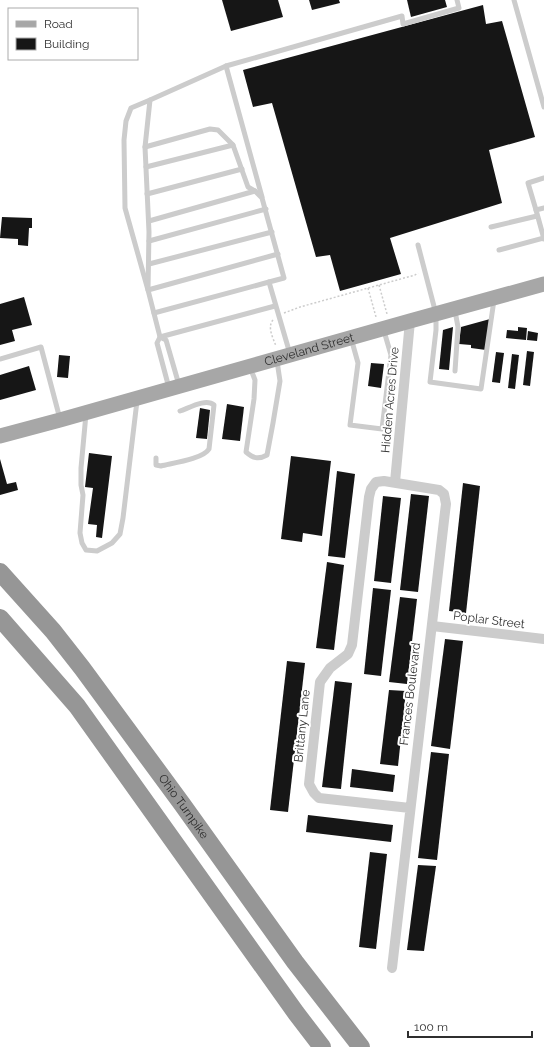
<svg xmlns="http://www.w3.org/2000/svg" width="544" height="1047" font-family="Raleway,sans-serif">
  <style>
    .building { fill: #161616 }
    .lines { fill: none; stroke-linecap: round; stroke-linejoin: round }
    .path { stroke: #ccc; stroke-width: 1.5; stroke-dasharray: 2 2; stroke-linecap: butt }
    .lane { stroke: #ccc; stroke-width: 5 }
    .street { stroke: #ccc; stroke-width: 10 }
    .primary { stroke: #a7a7a7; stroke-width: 15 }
    .highway { stroke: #969696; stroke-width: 18 }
    .labels { text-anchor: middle; stroke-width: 4; stroke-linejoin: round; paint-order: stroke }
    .street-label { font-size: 12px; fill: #2f2f2f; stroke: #fff }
  </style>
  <rect width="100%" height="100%" fill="#fff"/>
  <g class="building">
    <polygon points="222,0 278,0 283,17 231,31"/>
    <polygon points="309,0 339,0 340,3 312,10"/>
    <polygon points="407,0 445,0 447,7 411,17"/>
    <polygon points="483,5 486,24 502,21 535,137 489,150 502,203 390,238 401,274 340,291 330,255 316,257 272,103 253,107 243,70"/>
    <polygon points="2,217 32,218 32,228 29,228 28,246 18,245 18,239 0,238"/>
    <polygon points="24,297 32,325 12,330 15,341 0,345 0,304"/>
    <polygon points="490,319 486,350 471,348 471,345 459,344 461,327"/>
    <polygon points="453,327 449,370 439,369 443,330"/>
    <polygon points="518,327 527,328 526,340 506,338 507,330 518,331"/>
    <polygon points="528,331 538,333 537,341 527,340"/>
    <polygon points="527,351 534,352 530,386 523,385"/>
    <polygon points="496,352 504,353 500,383 492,382"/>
    <polygon points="512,354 519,355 515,389 508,388"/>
    <polygon points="59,355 70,356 68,378 57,377"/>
    <polygon points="371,363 384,364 381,388 368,386"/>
    <polygon points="29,366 36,390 0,400 0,375"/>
    <polygon points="227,404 244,407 240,441 222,439"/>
    <polygon points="200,408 210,410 207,439 196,438"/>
    <polygon points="89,453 112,456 102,538 96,537 97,525 88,524 93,488 85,487"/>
    <polygon points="291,456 331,461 322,536 303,533 302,542 281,539"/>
    <polygon points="0,459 7,484 16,482 18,490 0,495"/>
    <polygon points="337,471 355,474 345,558 328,556"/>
    <polygon points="463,483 480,486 466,613 449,611"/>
    <polygon points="411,494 429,496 418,592 400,590"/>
    <polygon points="383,496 401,498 391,583 374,581"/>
    <polygon points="327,562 344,565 334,650 316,648"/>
    <polygon points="373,588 391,590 381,676 364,674"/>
    <polygon points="400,597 417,599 407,684 389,682"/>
    <polygon points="445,639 463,641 450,749 431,746"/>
    <polygon points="287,661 305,663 288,812 270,810"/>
    <polygon points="335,681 352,683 341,789 322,787"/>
    <polygon points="389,690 406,691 398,766 380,764"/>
    <polygon points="431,752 449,754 437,860 418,858"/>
    <polygon points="352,769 395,775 393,792 350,787"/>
    <polygon points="308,815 393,825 391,842 306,832"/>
    <polygon points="370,852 387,854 376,949 359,947"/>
    <polygon points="418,865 436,866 424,951 407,950"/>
  </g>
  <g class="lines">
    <g class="path">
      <polyline points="379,285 387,314"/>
      <polyline points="368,288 376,317"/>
      <polyline points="284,313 300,307 415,275 418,273"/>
      <path d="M273,320C267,327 273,338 276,346"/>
    </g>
    <g class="lane">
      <polyline points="514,0 544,107"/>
      <polyline points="226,66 262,197"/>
      <polyline points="150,100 131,108 126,121 124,140 125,208 148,290 278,254"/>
      <polyline points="145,147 210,129 218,130 233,145 248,187 255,191 262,198 284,278 269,282 290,354"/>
      <polyline points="146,167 233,145"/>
      <polyline points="147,194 242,169"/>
      <polyline points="544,208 536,210 544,239"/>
      <polyline points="536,210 528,183 544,178"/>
      <polyline points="149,221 255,191"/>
      <polyline points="491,227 537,216"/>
      <polyline points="149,241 266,209"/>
      <polyline points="418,245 436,314 436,330 430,382 481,389 494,300"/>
      <polyline points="499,250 544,238"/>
      <polyline points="149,264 272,232"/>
      <polyline points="275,306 160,337 148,290 149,232 145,147 150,100 226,66 402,16 403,24 459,8 457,0"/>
      <polyline points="455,311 458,327 455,371"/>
      <polyline points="154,313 269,282"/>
      <polyline points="351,338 358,363 350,425 382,429 391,355 384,331"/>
      <polyline points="0,359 41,347 60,419"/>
      <path d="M250,367L255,380L254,399L246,452C253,458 258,460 267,455L273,423L280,381L277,361"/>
      <polyline points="169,388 157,343 160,337 166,340 179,385"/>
      <polyline points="86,414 81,468 81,485 83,495 80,533 82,543 86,550 97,551 112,543 120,534 123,518 137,401"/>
      <path d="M156,458V465L161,466C173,463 203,459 209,449L214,405C206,398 189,408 180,411"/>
    </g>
    <g class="street">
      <polyline points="395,482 410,321"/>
      <polyline points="432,626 544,639"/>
      <polyline points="392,968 445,512 446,504 444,494 439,490 384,481 376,482 371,489 369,497 352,645 348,654 330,668 320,682 309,784 314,793 319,798 410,808"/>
    </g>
    <path class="primary" id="s1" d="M0,436L60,420L410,321L544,284"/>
    <g class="highway">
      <path id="s2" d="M0,572L53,631L82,668L182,804L295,962L361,1047"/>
      <polyline points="0,618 77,706 296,1013 322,1047"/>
    </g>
  </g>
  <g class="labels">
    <g class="street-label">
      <text dy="4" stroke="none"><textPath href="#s1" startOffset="321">Cleveland Street</textPath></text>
      <text transform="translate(390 400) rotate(-85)" y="4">Hidden Acres Drive</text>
      <text transform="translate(489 620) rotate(7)" y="4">Poplar Street</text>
      <text transform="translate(410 694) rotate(-83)" y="4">Frances Boulevard</text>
      <text transform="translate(302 726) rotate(-84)" y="4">Brittany Lane</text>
      <text dy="4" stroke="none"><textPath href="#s2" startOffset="298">Ohio Turnpike</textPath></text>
    </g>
  </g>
  <rect x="8" y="8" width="130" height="52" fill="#ffffff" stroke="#acacac"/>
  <rect x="16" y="21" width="20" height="6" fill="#a7a7a7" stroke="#acacac"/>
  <text x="44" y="28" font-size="12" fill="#2f2f2f">Road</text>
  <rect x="16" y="38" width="20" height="12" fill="#161616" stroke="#acacac"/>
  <text x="44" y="48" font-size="12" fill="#2f2f2f">Building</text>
  <path d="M408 1031v6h124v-6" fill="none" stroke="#2f2f2f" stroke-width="2"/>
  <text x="414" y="1031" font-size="12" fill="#2f2f2f" stroke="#ffffff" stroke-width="3" paint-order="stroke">100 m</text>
</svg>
